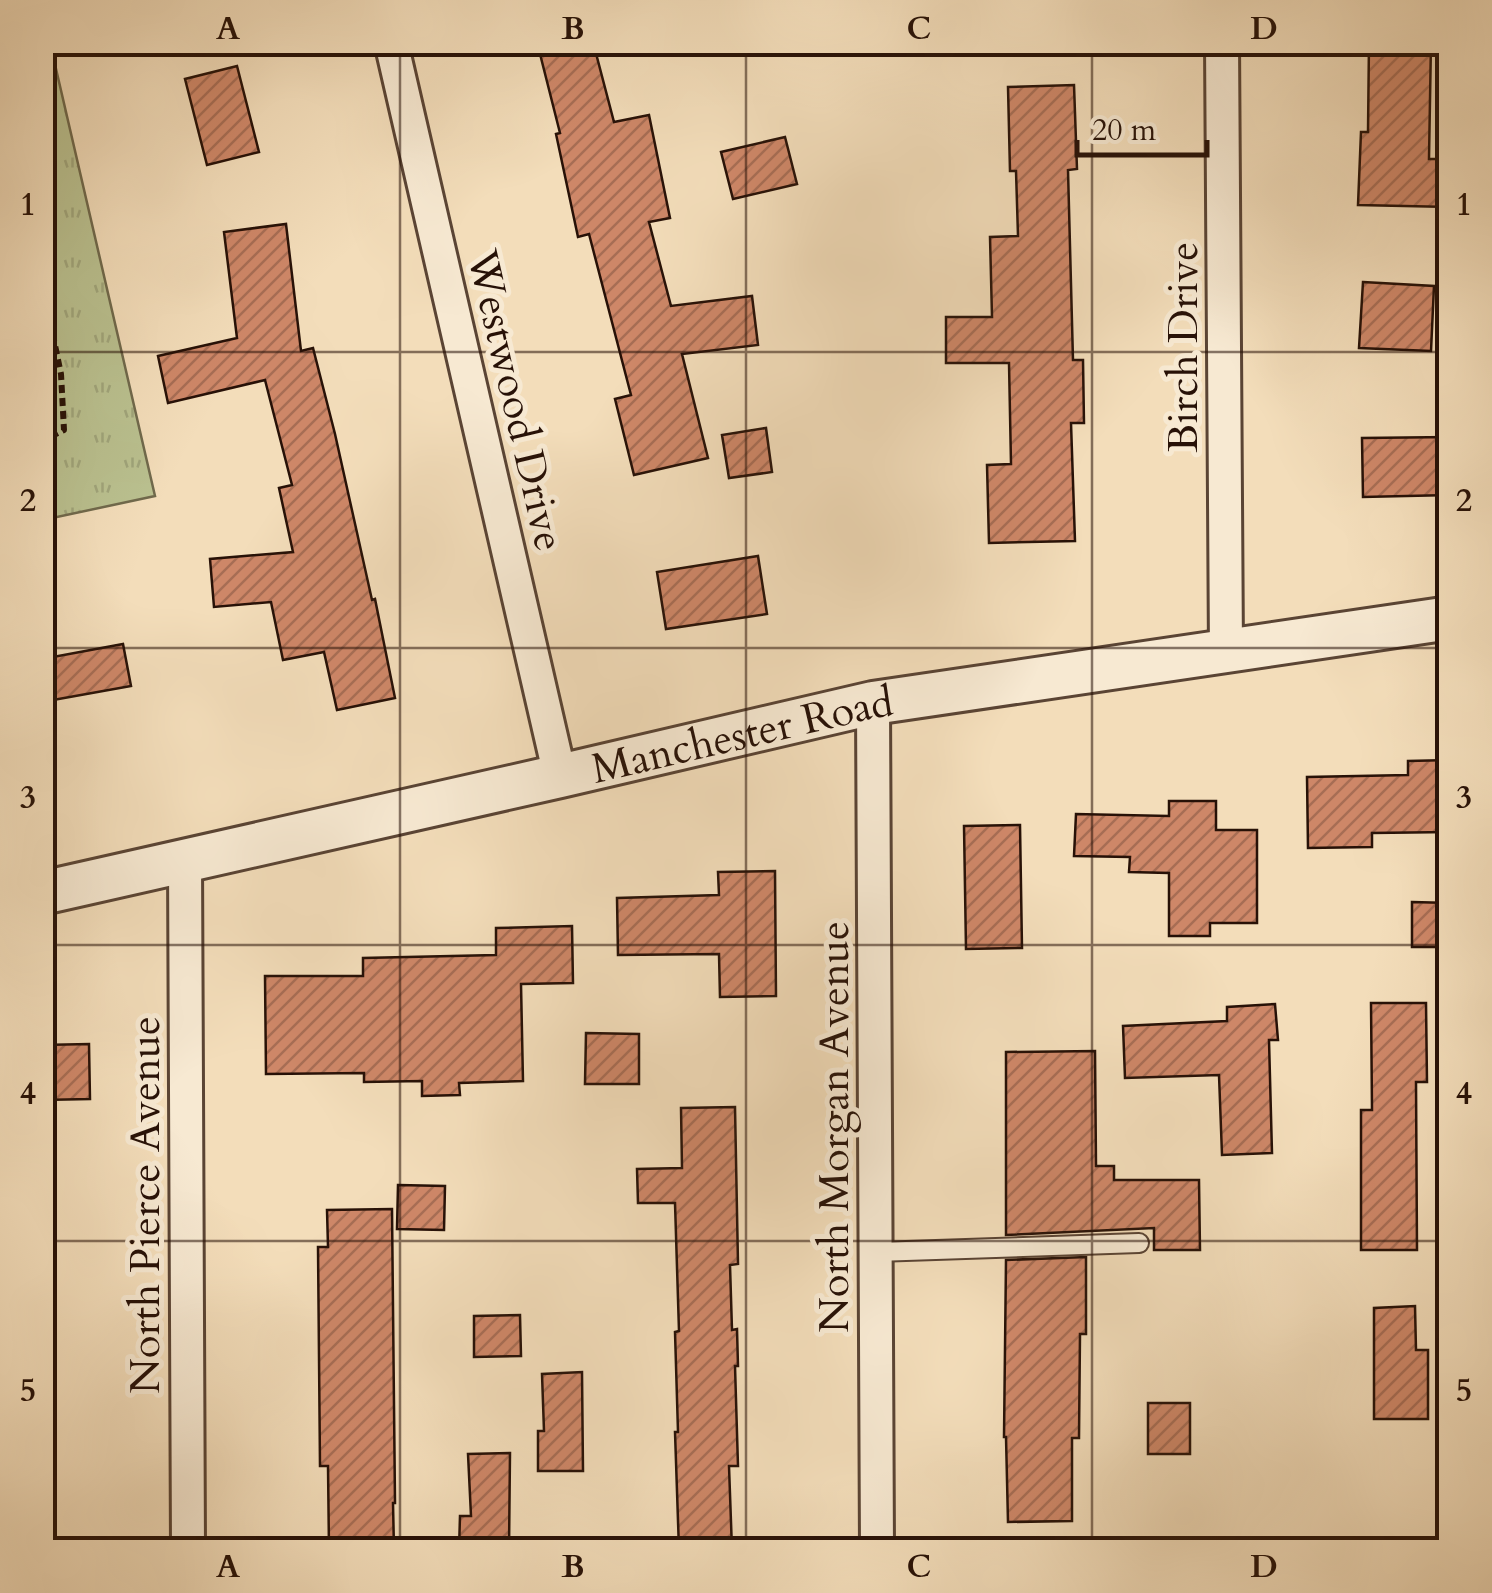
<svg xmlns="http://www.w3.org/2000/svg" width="1492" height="1593" font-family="Cardo,serif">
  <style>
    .grass { fill: url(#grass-tufts); stroke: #70694c; stroke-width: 2.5 }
    .building { fill: url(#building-hatch); stroke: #271107; stroke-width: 2.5 }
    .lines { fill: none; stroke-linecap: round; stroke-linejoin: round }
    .service-casing { stroke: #5a4434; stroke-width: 22 }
    .minor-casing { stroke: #5a4434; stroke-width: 38 }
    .tertiary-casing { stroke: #5a4434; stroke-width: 48 }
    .path { stroke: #271107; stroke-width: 6; stroke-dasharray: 8 5; stroke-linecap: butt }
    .service { stroke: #f7e9d2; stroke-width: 18 }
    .minor { stroke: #f7e9d2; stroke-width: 32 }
    .tertiary { stroke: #f7e9d2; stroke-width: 42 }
    .grid { fill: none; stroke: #271107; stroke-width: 2.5; stroke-opacity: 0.55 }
    .labels { text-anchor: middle; stroke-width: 10; stroke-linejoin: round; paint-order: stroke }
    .street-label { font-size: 42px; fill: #271107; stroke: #f7e9d2 }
    .neatline { fill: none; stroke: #271107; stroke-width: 4 }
    .grid-label { font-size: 32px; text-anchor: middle; font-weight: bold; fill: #271107 }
  </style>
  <defs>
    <pattern id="grass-tufts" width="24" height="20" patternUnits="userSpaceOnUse" patternTransform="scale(2.5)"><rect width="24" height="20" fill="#bac190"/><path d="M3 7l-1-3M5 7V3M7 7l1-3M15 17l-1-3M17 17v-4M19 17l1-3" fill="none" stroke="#a0a57b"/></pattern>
    <pattern id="building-hatch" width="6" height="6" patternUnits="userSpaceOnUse" patternTransform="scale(2.5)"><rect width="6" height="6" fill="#ce8768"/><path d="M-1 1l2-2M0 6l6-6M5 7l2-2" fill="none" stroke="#a76d54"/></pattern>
  </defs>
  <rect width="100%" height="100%" fill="#f3ddba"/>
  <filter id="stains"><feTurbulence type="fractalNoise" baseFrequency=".002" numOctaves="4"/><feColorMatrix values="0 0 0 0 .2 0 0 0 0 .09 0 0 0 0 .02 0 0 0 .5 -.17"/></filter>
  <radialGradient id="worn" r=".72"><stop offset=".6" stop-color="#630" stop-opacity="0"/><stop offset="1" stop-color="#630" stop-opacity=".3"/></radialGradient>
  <polygon class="grass" points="42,43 50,43 155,496 43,520"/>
  <g class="building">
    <polygon points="537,42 593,42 614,122 649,115 670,218 649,222 671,306 752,296 758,345 682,354 708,458 634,475 615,399 631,395 589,234 578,237 556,134 560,133"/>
    <polygon points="1369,42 1431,42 1429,159 1450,159 1450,207 1358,205 1361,132 1368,132"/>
    <polygon points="237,66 259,152 207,165 185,79"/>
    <polygon points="1074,85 1077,169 1068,170 1073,360 1083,360 1084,423 1071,423 1075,541 989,543 987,465 1011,464 1009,363 946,363 946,317 992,317 990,237 1018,236 1016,171 1010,171 1008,87"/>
    <polygon points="785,137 797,184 733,199 721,152"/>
    <polygon points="286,224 301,351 313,348 335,434 372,600 375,599 395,698 337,710 324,652 283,660 271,602 214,607 210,559 293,552 279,488 292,485 265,380 168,403 158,356 237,338 224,232"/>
    <polygon points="1363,282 1434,286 1431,351 1359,348"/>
    <polygon points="766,428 772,472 729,478 722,435"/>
    <polygon points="1450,437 1450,495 1363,497 1362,438"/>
    <polygon points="758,556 767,614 666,629 657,572"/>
    <polygon points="123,644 131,686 42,702 42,659"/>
    <polygon points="1450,760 1450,832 1372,833 1372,847 1308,848 1307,777 1408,775 1408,761"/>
    <polygon points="1169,801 1216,801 1216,830 1257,830 1257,923 1210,923 1210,936 1169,936 1169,873 1129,872 1130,857 1074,856 1076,814 1169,816"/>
    <polygon points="1020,825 1022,948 966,949 964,826"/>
    <polygon points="775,871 776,996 720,997 719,954 618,955 617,898 719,895 718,872"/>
    <polygon points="1412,902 1450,903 1450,947 1412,947"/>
    <polygon points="572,926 573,983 521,984 523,1081 459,1083 460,1095 422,1096 422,1081 364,1082 364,1073 266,1074 265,976 363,976 363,958 496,955 496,928"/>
    <polygon points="1371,1003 1426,1003 1427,1082 1416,1082 1417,1250 1361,1250 1361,1110 1372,1110"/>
    <polygon points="1275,1004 1278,1040 1269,1040 1272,1153 1222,1155 1219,1075 1125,1078 1123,1026 1227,1021 1227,1007"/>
    <polygon points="586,1033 639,1034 639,1084 585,1084"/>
    <polygon points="89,1044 90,1099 42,1100 42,1045"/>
    <polygon points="1095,1051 1096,1166 1114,1166 1114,1180 1199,1180 1200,1250 1154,1250 1154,1228 1006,1235 1006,1052"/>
    <polygon points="735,1107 738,1264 730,1265 732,1330 737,1329 738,1366 735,1366 738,1466 729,1466 732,1550 679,1550 675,1432 678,1432 675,1332 679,1331 675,1203 638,1203 637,1169 682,1168 681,1108"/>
    <polygon points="398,1185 445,1186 444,1230 397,1229"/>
    <polygon points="392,1209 395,1503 393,1503 394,1550 329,1550 328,1466 320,1466 318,1247 328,1247 327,1210"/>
    <polygon points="1086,1257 1086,1334 1080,1334 1079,1438 1072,1438 1072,1521 1008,1522 1006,1437 1004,1437 1006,1260"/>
    <polygon points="1415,1306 1416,1350 1428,1350 1428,1419 1374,1419 1374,1308"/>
    <polygon points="520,1315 521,1356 474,1357 474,1316"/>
    <polygon points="582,1372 583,1471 538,1471 538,1431 544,1431 542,1374"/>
    <rect x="1148" y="1403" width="42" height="51"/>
    <polygon points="510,1453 509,1550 459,1550 460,1516 471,1516 468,1454"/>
  </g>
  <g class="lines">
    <g class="service-casing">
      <polyline id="service" points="876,1252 1139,1243"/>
    </g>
    <g class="minor-casing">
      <g id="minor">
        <polyline points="391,42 560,776"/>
        <polyline points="1222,42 1226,652"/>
        <polyline points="873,703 877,1550"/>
        <polyline points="185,859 188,1550"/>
      </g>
    </g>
    <g class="tertiary-casing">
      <g id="tertiary">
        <path id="s1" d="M42,893L560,776L873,703L1450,618"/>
      </g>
    </g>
    <polyline class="path" points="42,283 61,374 64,430 42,441"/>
    <use href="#service" class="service"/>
    <use href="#minor" class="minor"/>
    <use href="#tertiary" class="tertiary"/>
  </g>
  <path class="grid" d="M400,42V1550M746,42V1550M1092,42V1550M42,352H1450M42,648H1450M42,945H1450M42,1241H1450"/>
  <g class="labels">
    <g class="street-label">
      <text transform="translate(1182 347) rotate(-90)" y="15">Birch Drive</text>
      <text transform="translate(517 400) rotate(77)" y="15">Westwood Drive</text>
      <text dy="15" stroke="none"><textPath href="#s1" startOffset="718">Manchester Road</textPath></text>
      <text transform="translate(833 1127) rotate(-90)" y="15">North Morgan Avenue</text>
      <text transform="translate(144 1205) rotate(-90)" y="15">North Pierce Avenue</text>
    </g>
  </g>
  <rect width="1492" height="1593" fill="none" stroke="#f3ddba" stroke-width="110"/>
  <path d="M1077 140v15h130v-15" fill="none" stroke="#271107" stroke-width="5"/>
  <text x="1092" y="140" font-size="30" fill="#271107" stroke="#f7e9d2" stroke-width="8" paint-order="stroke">20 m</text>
  <rect x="55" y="55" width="1382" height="1483" class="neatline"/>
  <g class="grid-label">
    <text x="228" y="39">A</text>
    <text x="573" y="39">B</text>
    <text x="919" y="39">C</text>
    <text x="1264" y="39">D</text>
    <text x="28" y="215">1</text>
    <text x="1464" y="215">1</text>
    <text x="28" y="511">2</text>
    <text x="1464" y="511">2</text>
    <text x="28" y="808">3</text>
    <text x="1464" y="808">3</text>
    <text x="28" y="1104">4</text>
    <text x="1464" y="1104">4</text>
    <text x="28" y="1401">5</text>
    <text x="1464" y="1401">5</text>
    <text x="228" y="1577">A</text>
    <text x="573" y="1577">B</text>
    <text x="919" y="1577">C</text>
    <text x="1264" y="1577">D</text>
  </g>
  <rect width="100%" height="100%" filter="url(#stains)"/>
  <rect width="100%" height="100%" fill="url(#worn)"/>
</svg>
